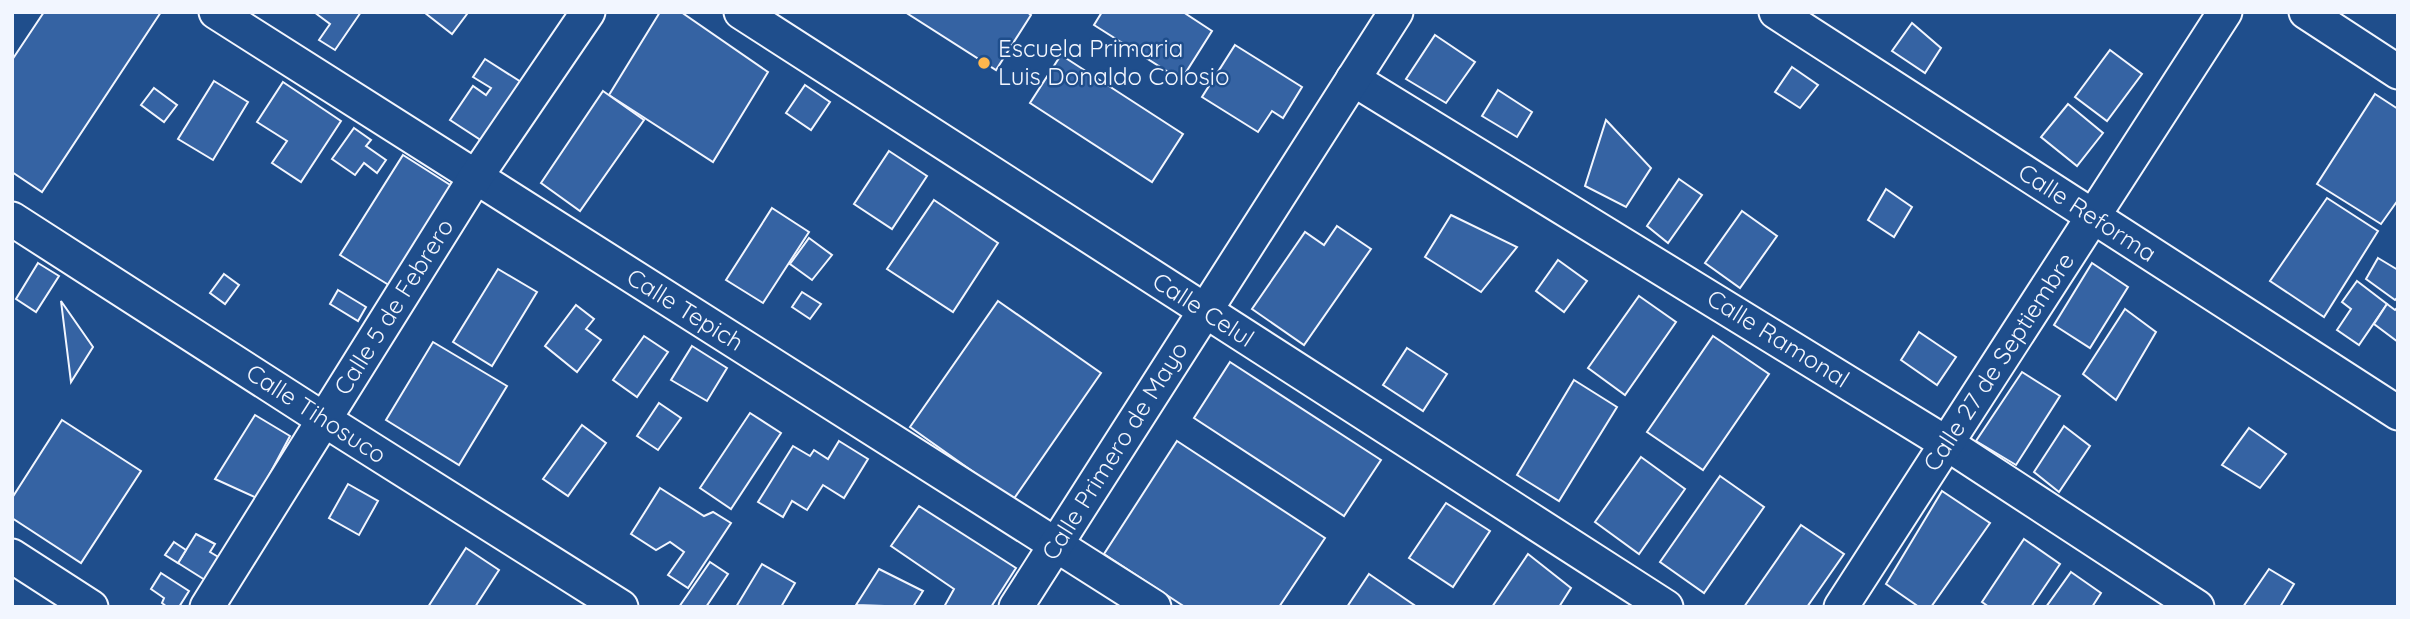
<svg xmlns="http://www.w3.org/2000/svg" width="2410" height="619" font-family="Quicksand,sans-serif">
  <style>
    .building { fill: #3563a3; stroke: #f2f6ff; stroke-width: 2 }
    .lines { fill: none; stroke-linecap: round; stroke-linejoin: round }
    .minor-casing { stroke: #f2f6ff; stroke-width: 37 }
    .minor { stroke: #1f4e8c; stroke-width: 33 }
    .poi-dot { fill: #ffb74d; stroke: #1f4e8c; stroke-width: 2.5 }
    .labels { text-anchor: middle; stroke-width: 5; stroke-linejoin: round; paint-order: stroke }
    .poi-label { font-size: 24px; fill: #f2f6ff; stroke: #1f4e8c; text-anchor: start }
    .street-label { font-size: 24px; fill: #f2f6ff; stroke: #1f4e8c }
  </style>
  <rect width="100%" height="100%" fill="#1f4e8c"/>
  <g class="building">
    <polygon points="44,12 161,12 42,192 12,172 12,60"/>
    <polygon points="361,12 335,50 319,40 330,24 314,12"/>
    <polygon points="464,12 467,14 452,34 425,13"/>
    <polygon points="660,12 681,12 768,72 713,162 609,95"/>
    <polygon points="905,12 1027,12 1031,15 996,70"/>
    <polygon points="1102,12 1183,12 1212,31 1181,80 1094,25"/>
    <polygon points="1912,23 1941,48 1925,73 1892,51"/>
    <polygon points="1435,35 1475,62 1446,103 1406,79"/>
    <polygon points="1235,45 1302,87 1283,118 1272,111 1258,132 1202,97"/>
    <polygon points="2110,50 2142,74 2107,121 2075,97"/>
    <polygon points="1061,55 1183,134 1152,182 1030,103"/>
    <polygon points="485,59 532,89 493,148 450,120 473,86 486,95 491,88 473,77"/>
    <polygon points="1792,67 1818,85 1800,108 1775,92"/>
    <polygon points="214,81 248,102 213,160 178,139"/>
    <polygon points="283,82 341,121 301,182 272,163 287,141 257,122"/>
    <polygon points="805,85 830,102 811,130 786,113"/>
    <polygon points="154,88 177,105 164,122 141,105"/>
    <polygon points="1498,90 1532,112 1517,137 1482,116"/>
    <polygon points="603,91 644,120 580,211 541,183"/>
    <polygon points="2375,94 2398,109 2398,200 2381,224 2317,184"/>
    <polygon points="2068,104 2103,133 2077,166 2041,137"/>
    <polygon points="1606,120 1651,168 1626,207 1585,186"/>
    <polygon points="354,128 371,140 366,146 386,160 377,173 364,163 355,175 332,159"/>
    <polygon points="889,151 927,176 892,229 854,204"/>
    <polygon points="403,155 455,188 392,287 340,255"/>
    <polygon points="1679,179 1702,195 1668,243 1647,226"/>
    <polygon points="1886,189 1912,207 1894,237 1868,220"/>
    <polygon points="2327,198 2378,231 2324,317 2270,281"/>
    <polygon points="934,200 998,243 953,312 887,269"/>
    <polygon points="772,208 809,232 763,303 726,280"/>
    <polygon points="1742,211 1777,236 1740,288 1705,263"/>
    <polygon points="1451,215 1517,247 1481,292 1425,257"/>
    <polygon points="1337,226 1371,249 1304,345 1252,309 1305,232 1324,245"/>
    <polygon points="809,238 832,255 812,280 790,264"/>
    <polygon points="2378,258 2398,270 2398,297 2395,300 2366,279"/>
    <polygon points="1558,260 1587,281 1564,312 1536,291"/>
    <polygon points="38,263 59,276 36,312 16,299"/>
    <polygon points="2092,263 2128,287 2090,348 2054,325"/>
    <polygon points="498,269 537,292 492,366 453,342"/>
    <polygon points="224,274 239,285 225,304 210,293"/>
    <polygon points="2357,281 2387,304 2359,345 2337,330 2351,309 2342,302"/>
    <polygon points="338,290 366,307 358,321 330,304"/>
    <polygon points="802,292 821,304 810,319 792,307"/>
    <polygon points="1639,296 1676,322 1625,395 1588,368"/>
    <polygon points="61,301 93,347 71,382"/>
    <polygon points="998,301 1101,373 1013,500 910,427"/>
    <polygon points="2387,304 2395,310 2398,307 2398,342 2374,324"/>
    <polygon points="576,305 594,319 586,329 601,340 577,372 545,346"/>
    <polygon points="2125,309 2156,332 2116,400 2083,374"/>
    <polygon points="1919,332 1956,357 1937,385 1901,360"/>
    <polygon points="644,336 668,352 637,397 613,380"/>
    <polygon points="1713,336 1769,374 1703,470 1647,432"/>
    <polygon points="433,342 507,386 459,465 386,420"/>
    <polygon points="692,346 727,368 707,401 671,380"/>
    <polygon points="1407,348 1447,374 1423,411 1383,385"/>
    <polygon points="1230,362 1381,460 1344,516 1194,418"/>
    <polygon points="2022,372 2060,396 2016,465 1976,441"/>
    <polygon points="1574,380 1617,407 1559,501 1517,475"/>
    <polygon points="659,403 681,418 658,450 637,436"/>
    <polygon points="750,413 781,433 731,509 700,488"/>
    <polygon points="255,415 290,436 257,498 215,479"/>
    <polygon points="62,420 141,471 81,563 12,518 12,498"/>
    <polygon points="582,425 606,443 568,496 543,479"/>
    <polygon points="2064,426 2090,446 2059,492 2034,472"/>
    <polygon points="2249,428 2286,454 2260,488 2222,465"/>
    <polygon points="839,441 868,459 844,498 823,485 807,510 792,501 783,517 758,502 793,446 810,456 814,450 828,459"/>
    <polygon points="1177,441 1325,538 1279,607 1185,607 1104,554"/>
    <polygon points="1641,457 1685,489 1639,554 1595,522"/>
    <polygon points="1720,476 1764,507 1704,593 1660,562"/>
    <polygon points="348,484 378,501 359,535 329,518"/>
    <polygon points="660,488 704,516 713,512 731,523 688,588 668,575 684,552 670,542 656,550 631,534"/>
    <polygon points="1942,491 1990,523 1931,607 1919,607 1886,584"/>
    <polygon points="1446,503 1490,531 1453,587 1409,558"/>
    <polygon points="919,506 1016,568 991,607 944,607 954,589 891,546"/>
    <polygon points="1801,525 1844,554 1807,607 1744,607"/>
    <polygon points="196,534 215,544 210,552 220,558 205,580 178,563"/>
    <polygon points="2024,539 2060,564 2031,607 1989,607 1982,602"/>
    <polygon points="174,542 186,550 178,563 165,555"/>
    <polygon points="466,548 499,570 475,607 428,607"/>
    <polygon points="1528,554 1571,588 1559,607 1492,607"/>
    <polygon points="710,562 728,574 706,607 679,607"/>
    <polygon points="762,564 795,583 781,607 736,607"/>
    <polygon points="879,569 923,591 913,607 856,605"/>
    <polygon points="2269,569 2294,584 2280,607 2243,607"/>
    <polygon points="2071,572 2101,593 2092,607 2046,607"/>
    <polygon points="161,573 189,591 179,607 167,607 162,603 164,598 151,589"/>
    <polygon points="1369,574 1417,607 1347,607"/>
  </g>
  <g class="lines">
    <g class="minor-casing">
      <g id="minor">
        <polyline points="216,12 1154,607"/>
        <polyline points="741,12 1666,607"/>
        <polyline points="1776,12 2398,413"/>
        <polyline points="2306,12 2398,72"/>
        <polyline points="1353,79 1946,443 2197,607"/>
        <polyline points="12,219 323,419 621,607"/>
        <polyline points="12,556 91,607"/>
        <polyline points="207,607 475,178 588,12"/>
        <polyline points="1016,607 1396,12"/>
        <polyline points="1841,607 2225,12"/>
      </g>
    </g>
    <use href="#minor" class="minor"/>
  </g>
  <circle class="poi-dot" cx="984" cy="63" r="7"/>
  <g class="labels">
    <g class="poi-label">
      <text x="998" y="57">Escuela Primaria<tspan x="998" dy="28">Luis Donaldo Colosio</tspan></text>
    </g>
    <g class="street-label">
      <text transform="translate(2087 213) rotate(33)" y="8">Calle Reforma</text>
      <text transform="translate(394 307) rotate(-58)" y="8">Calle 5 de Febrero</text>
      <text transform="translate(685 310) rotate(32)" y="8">Calle Tepich</text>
      <text transform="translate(1203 310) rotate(33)" y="8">Calle Celul</text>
      <text transform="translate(1778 339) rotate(32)" y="8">Calle Ramonal</text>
      <text transform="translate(1999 362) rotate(-57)" y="8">Calle 27 de Septiembre</text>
      <text transform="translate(316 414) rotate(33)" y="8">Calle Tihosuco</text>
      <text transform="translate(1115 451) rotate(-58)" y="8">Calle Primero de Mayo</text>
    </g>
  </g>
  <rect width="2410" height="619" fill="none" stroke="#f2f6ff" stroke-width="28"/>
</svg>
